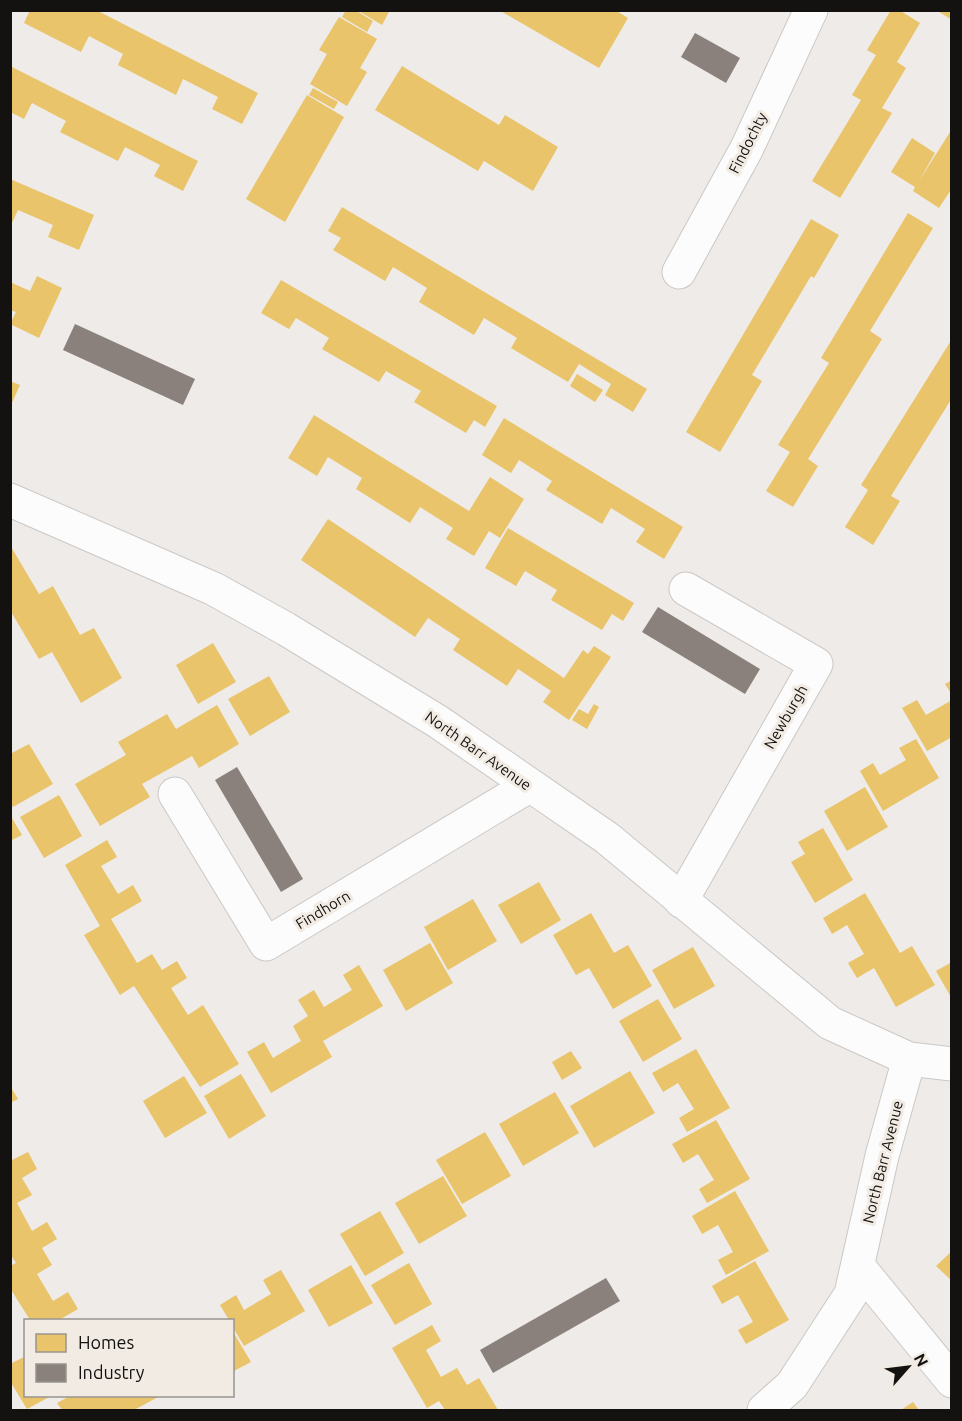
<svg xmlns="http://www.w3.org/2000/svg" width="962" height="1421" font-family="Ubuntu,sans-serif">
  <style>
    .homes { fill: #e9c46a }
    .industry { fill: #8a817c }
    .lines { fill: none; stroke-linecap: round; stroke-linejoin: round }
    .minor-casing { stroke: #cbc8c5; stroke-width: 35 }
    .minor { stroke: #fcfcfc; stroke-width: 33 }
    .labels { text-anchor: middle; stroke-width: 6; stroke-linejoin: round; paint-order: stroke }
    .street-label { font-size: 15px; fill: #141210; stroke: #f2ebe4 }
  </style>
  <rect width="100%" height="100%" fill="#eeebe8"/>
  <g class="homes">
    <polygon points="30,10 96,10 258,93 242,124 212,109 218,97 183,79 176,95 118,65 123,54 89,36 81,52 24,23"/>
    <polygon points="346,10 355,10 373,21 367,32 342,17"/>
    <polygon points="357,10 390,10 382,25"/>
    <polygon points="499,10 615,10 628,18 599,68"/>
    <polygon points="891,10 899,10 920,23 897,62 906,68 882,108 892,113 840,198 812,181 861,100 852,95 876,55 867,50"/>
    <polygon points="936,10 952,10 952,20"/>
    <polygon points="339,17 377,39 360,68 367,72 347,106 310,84 327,54 319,50"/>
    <polygon points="10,66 198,161 183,191 154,176 160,165 125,147 118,161 60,132 66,121 32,103 24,119 10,112"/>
    <polygon points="402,66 499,125 505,115 558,147 533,191 484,161 478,171 375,110"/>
    <polygon points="313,88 338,102 334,109 309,95"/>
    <polygon points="307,95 344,117 285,222 246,199"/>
    <polygon points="952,129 952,188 939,208 913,191 915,187 891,172 912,138 935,153 919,181"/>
    <polygon points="10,179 94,215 79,250 48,237 53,225 18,210 10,227"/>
    <polygon points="342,207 647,389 633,412 605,395 611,384 579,364 568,382 511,348 517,338 484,318 474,335 419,302 427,288 393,267 385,281 333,250 341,238 328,231"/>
    <polygon points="908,213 933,228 870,331 882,339 808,459 818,466 793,507 766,491 790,452 778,445 829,363 821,358"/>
    <polygon points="811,219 839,235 814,278 811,276 752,375 762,381 720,452 686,432"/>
    <polygon points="37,276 62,288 39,338 10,324 16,312 10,310 10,282 30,291"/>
    <polygon points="281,280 497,406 485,427 474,420 466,433 414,402 421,391 386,371 379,382 322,349 329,338 296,318 289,329 261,313"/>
    <polygon points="952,339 952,398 891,496 900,501 873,545 845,527 868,490 861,485"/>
    <polygon points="577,374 603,390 595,402 570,386"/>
    <polygon points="10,381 20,385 10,407"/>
    <polygon points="314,415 469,511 490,477 524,499 500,538 489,531 474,556 446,539 453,528 420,507 410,523 356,489 362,478 328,457 317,476 288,458"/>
    <polygon points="504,418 683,527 664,559 636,542 645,529 611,508 602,524 546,490 552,481 519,460 511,473 482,455"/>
    <polygon points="328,519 564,678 583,650 588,654 594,646 611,657 569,720 543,702 551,691 518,669 507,686 453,650 460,639 428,618 415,637 301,560"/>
    <polygon points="508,528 634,603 623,621 612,614 602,630 551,600 557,590 525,571 516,586 485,568"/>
    <polygon points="10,545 39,594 53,586 80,635 94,628 122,678 81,703 52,652 39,659 10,610"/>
    <polygon points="213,643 236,682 198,704 176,665"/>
    <polygon points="269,676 290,712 250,736 228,699"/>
    <polygon points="952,680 952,695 945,684"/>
    <polygon points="917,700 926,715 952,700 952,737 927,751 902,708"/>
    <polygon points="594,704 599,707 587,729 572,720 579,709 588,714"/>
    <polygon points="217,705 239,744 199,768 192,756 142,784 150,797 100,826 75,784 126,755 118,742 167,714 176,729"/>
    <polygon points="916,739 939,778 883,811 860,771 873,763 880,775 906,760 899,748"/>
    <polygon points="29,744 53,784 13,807 10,802 10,754"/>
    <polygon points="865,787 888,827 847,851 824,811"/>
    <polygon points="59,795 82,836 44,858 20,817"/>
    <polygon points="10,815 22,835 10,841"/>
    <polygon points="823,828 853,880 815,903 791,862 805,854 798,842"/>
    <polygon points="107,840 117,857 101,866 118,894 133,885 142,901 111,919 137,963 152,954 162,970 177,961 187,978 171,988 188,1015 203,1005 239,1064 200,1087 134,986 120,995 84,935 100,926 65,865"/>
    <polygon points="539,882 561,920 521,944 498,905"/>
    <polygon points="865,893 900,953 912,946 935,985 896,1007 874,968 857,978 848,963 864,954 847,925 832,934 823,918"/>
    <polygon points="473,899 497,941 448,970 424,927"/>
    <polygon points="591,913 614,953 628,945 652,986 613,1009 589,968 576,975 553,935"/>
    <polygon points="430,943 453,983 406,1011 383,970"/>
    <polygon points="693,947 715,986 674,1009 652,970"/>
    <polygon points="952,962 952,999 936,971"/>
    <polygon points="359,965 383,1006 323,1041 332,1057 271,1093 247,1052 264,1042 273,1058 301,1041 293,1026 308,1016 298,1000 314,990 324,1007 352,990 343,975"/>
    <polygon points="658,999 682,1039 643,1062 619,1021"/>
    <polygon points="696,1049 730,1108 687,1132 679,1118 694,1109 678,1083 663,1092 652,1073"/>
    <polygon points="571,1051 582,1068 562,1080 552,1062"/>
    <polygon points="630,1071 655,1113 594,1148 570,1106"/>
    <polygon points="241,1074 266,1116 229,1139 204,1096"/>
    <polygon points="184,1076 207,1113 165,1138 143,1101"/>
    <polygon points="10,1086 18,1099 10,1103"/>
    <polygon points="555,1092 579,1133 523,1166 499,1124"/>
    <polygon points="716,1120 750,1179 707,1203 699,1189 714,1180 698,1154 683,1163 672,1144"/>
    <polygon points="485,1132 511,1176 462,1204 436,1160"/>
    <polygon points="28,1152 37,1169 22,1178 32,1195 17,1203 32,1231 47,1222 57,1239 42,1248 52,1265 37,1274 53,1301 68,1292 78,1309 59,1320 30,1320 10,1288 10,1266 16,1263 10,1254 10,1157 12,1160"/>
    <polygon points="443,1176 467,1216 419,1244 395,1203"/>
    <polygon points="735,1191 769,1251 726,1275 718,1260 733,1252 718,1225 702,1234 692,1216"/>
    <polygon points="380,1211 404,1253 365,1276 340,1234"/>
    <polygon points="952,1251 952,1281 936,1266"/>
    <polygon points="755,1261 789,1320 746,1344 738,1330 753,1322 738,1295 722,1304 712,1286"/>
    <polygon points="409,1263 432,1304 395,1325 371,1285"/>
    <polygon points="351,1265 373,1303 329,1327 308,1290"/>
    <polygon points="281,1270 305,1311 244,1346 232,1326 232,1320 229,1320 220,1305 236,1295 244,1310 271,1294 263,1280"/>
    <polygon points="432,1325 441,1341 426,1350 441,1377 457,1368 467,1385 479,1378 498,1410 445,1410 439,1401 427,1408 392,1348"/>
    <polygon points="232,1330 251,1362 232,1372"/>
    <polygon points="26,1356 26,1396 51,1396 27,1409 10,1381 10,1364"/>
    <polygon points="70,1396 160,1396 134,1410 62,1410 57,1403"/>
    <polygon points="913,1402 919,1410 901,1410"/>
  </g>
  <g class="industry">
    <polygon points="695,33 740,58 726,83 681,57"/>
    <polygon points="75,324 195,379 183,405 63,350"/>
    <polygon points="658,607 760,669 745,694 642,632"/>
    <polygon points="237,767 303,879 281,892 215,780"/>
    <polygon points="606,1278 620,1301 493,1373 480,1350"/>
  </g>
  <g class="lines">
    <g class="minor-casing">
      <g id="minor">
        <polyline points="679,272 747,148 811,10"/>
        <polyline points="10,500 214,589 286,629 437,721 607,838 830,1023 909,1059 952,1064"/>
        <polyline points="175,794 266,944 529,786"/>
        <polyline points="681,901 816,664 686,589"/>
        <polyline points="858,1266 952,1381"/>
        <polyline points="764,1410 792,1385 851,1294 882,1156 909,1059"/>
      </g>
    </g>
    <use href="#minor" class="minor"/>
  </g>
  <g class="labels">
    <g class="street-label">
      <text transform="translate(748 143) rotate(-63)" y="5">Findochty</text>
      <text transform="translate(786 717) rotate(-60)" y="5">Newburgh</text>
      <text transform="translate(478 751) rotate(35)" y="5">North Barr Avenue</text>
      <text transform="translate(323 910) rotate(-31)" y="5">Findhorn</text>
      <text transform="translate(883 1162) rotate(-76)" y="5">North Barr Avenue</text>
    </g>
  </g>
  <rect width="962" height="1421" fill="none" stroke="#141210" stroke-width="24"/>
  <rect x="24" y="1319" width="210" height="78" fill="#f2ebe4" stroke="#99948f" stroke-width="1.5"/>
  <rect x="36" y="1334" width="30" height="18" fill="#e9c46a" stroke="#99948f" stroke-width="1.5"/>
  <text x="78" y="1349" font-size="18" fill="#141210">Homes</text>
  <rect x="36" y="1364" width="30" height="18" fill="#8a817c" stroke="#99948f" stroke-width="1.5"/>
  <text x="78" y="1379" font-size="18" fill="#141210">Industry</text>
  <g transform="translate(908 1367) rotate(62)" stroke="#f2ebe4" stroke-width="4.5" paint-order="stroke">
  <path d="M0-4.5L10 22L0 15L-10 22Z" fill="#141210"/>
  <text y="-9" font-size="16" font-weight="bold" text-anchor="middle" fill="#141210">N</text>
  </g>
</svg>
